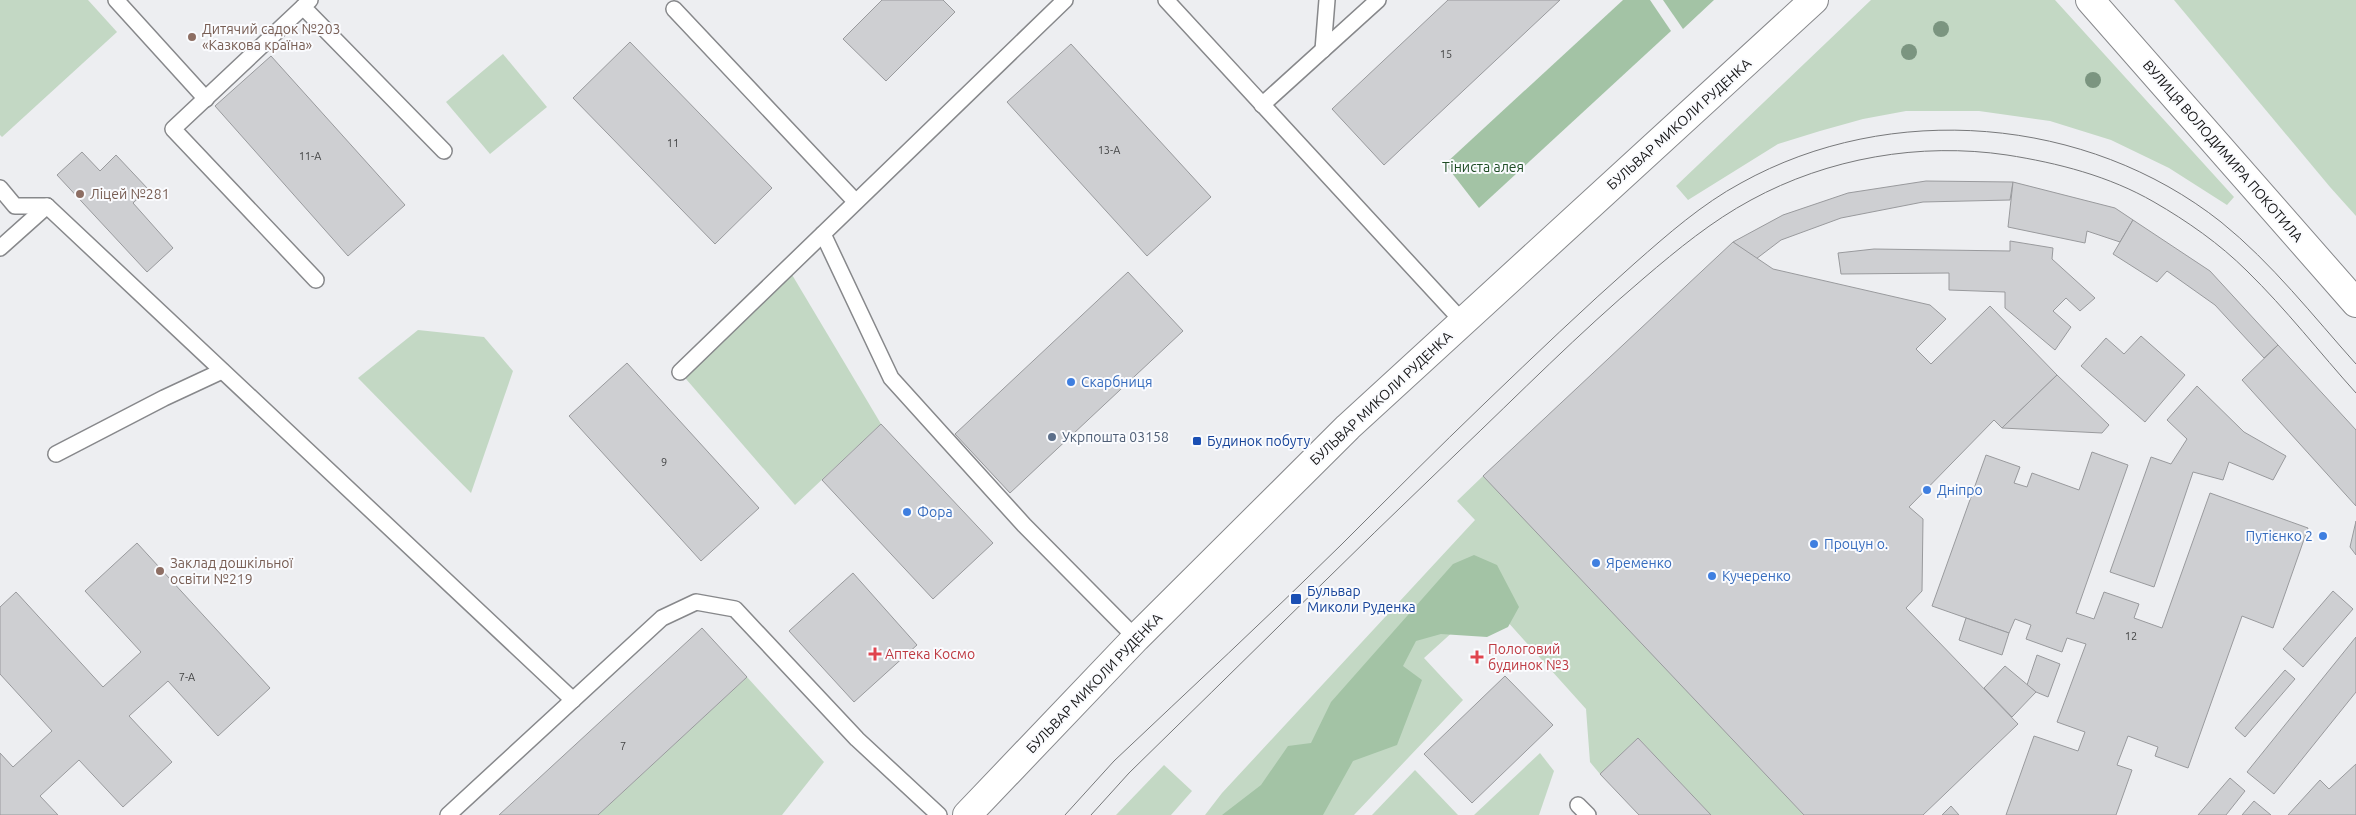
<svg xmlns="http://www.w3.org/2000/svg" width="2356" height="815" font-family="Ubuntu,sans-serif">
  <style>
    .green { fill: #c3d8c4 }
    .forest { fill: #a3c3a5 }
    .building { fill: #cecfd2; stroke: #999a9d }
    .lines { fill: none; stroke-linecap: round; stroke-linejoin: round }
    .service-casing { stroke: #87888b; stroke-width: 18 }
    .tertiary-casing { stroke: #87888b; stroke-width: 30 }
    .service { stroke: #fff; stroke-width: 15 }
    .tertiary { stroke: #fff; stroke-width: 28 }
    .tram { stroke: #77787a; stroke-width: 1 }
    .tree { fill: #7b9580 }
    .education-dot { fill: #8d6e63; stroke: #fafbfe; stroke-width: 2 }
    .shop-dot { fill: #3f7fe0; stroke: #fafbfe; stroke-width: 2 }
    .service-dot { fill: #5c6f8a; stroke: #fafbfe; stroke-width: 2 }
    .transit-dot { fill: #1a4fb4; stroke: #fafbfe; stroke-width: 2 }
    .health-dot { fill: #e0444e; stroke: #fafbfe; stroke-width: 2 }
    .labels { text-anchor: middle; stroke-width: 4; stroke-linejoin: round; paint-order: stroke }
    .number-label { font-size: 11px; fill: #424344 }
    .education-label { font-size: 14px; fill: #785e54; stroke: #fafbfe; text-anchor: start }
    .street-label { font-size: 14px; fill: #141415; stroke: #fafbfe }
    .park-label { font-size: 14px; fill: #1e4c24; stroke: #fafbfe }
    .shop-label { font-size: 14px; fill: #366cbe; stroke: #fafbfe; text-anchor: start }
    .service-label { font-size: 14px; fill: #4e5e75; stroke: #fafbfe; text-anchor: start }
    .transit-label { font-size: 14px; fill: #164399; stroke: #fafbfe; text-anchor: start }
    .health-label { font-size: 14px; fill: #be3a42; stroke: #fafbfe; text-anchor: start }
  </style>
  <rect width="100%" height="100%" fill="#edeef1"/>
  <g class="green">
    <polygon points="0,0 88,0 117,32 2,137 0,135"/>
    <polygon points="1871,0 2055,0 2234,197 2227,205 2169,168 2111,140 2050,121 1979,111 1906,111 1863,119 1820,131 1778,144 1688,200 1676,186"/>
    <polygon points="2174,0 2356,0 2356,216 2330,187"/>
    <polygon points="503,54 547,107 490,154 446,102"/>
    <polygon points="788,268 881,424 795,505 680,372"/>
    <polygon points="418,330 484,337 513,371 471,493 358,378"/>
    <polygon points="1483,476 1512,504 1804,815 1711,815 1638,738 1600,774 1590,762 1586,709 1488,600 1424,658 1463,700 1354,815 1205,815 1222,793 1475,520 1457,501"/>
    <polygon points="747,677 824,762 782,815 598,815"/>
    <polygon points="1540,753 1554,771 1539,815 1474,815"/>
    <polygon points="1164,765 1192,791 1171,815 1116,815"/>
    <polygon points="1415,770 1458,815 1372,815"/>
  </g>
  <g class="forest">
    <polygon points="1623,0 1650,0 1671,31 1479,208 1445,164"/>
    <polygon points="1663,0 1714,0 1683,29"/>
    <polygon points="1474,555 1497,565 1519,607 1508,627 1487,637 1441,634 1416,641 1403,666 1422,680 1397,745 1353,761 1323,815 1222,815 1261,785 1288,746 1311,743 1331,702 1453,564"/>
  </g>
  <g class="building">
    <polygon points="882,0 943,0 955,12 886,81 843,39"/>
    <polygon points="1448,0 1560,0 1384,165 1332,109"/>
    <polygon points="630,42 772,188 715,244 573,98"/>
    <polygon points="1071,44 1211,197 1147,256 1007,102"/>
    <polygon points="271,56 405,205 348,256 215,106"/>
    <polygon points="82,152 100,171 116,155 148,189 133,203 173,248 147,272 57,175"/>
    <polygon points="1926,181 2013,182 2010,200 1923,202 1841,218 1781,240 1756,259 1733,242 1783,215 1848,193"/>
    <polygon points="2013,182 2115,208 2133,220 2120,242 2087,231 2085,243 2008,227"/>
    <polygon points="2133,220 2210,271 2278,345 2264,358 2215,305 2167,271 2157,282 2113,254"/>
    <polygon points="2010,241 2053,248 2052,259 2095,298 2080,311 2066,298 2053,311 2071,327 2055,350 2005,308 2005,292 1949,290 1949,273 1841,274 1838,253 1874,249 2010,251"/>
    <polygon points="1733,242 1773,269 1930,305 1946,319 1916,349 1931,364 1990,306 2057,375 2002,428 1994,420 1909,507 1923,519 1922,591 1906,608 2018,724 1923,815 1804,815 1483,476"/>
    <polygon points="1128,272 1183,331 1010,493 955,434"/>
    <polygon points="2141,336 2185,375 2145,422 2081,366 2106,338 2124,354"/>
    <polygon points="2278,345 2356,430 2356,506 2242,380"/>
    <polygon points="627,363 759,508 701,561 569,416"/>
    <polygon points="2057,375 2109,425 2102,433 2002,428"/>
    <polygon points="2197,386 2244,432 2286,456 2273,480 2229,462 2223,480 2193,472 2154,587 2110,572 2151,457 2171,464 2187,439 2167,420"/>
    <polygon points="881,424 993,543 933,599 822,480"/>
    <polygon points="2092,452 2128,465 2076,613 2094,619 2104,592 2139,604 2134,618 2162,628 2210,493 2308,528 2273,628 2242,616 2188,768 2155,756 2158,747 2128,736 2117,765 2132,770 2116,815 2006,815 2034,736 2078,751 2085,732 2057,722 2086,644 2067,638 2062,652 2026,639 2031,625 2015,619 2009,633 1932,606 1986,455 2020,467 2014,483 2027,487 2032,473 2079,490"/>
    <polygon points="2356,521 2356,555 2350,547"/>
    <polygon points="137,543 270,688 218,736 168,681 129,716 172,762 123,807 79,760 40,796 58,815 0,815 0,753 13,767 52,731 0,674 0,607 16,592 103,687 141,652 85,591"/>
    <polygon points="853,573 917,645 854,702 789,631"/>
    <polygon points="2333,591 2353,609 2303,667 2283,649"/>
    <polygon points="1966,618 2009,633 2002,655 1959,640"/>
    <polygon points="702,628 747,677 598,815 499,815"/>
    <polygon points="2356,637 2356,692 2274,794 2247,772"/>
    <polygon points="2037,655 2060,664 2048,697 2036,692 2027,685"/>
    <polygon points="2005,666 2036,692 2012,717 1984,688"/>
    <polygon points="2285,670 2295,679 2245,737 2235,728"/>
    <polygon points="1505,676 1553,725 1472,803 1424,754"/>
    <polygon points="1638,738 1711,815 1639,815 1600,774"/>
    <polygon points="2356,764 2356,815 2288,815 2320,780 2329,789"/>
    <polygon points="2230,778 2245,791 2226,815 2198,815"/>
    <polygon points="2254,801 2271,815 2242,815"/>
    <polygon points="1951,806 1959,815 1942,815"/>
  </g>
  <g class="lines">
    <g class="service-casing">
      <g id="service">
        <polyline points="116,0 206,99"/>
        <polyline points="310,0 303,7 444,151"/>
        <polyline points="1166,0 1463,322"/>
        <polyline points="303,7 173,129 316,280"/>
        <polyline points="674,9 855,201"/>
        <polyline points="1323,50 1327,0"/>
        <polyline points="1262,105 1378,0"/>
        <polyline points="0,188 15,206 47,206 573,700"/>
        <polyline points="823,234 891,378 1024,525 1136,638"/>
        <polyline points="0,248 47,206"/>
        <polyline points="680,372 1065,0"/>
        <polyline points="56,454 164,398 222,371"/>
        <polyline points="1578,805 1588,815"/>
        <polyline points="448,815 662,618 696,602 735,609 857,739 939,815"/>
      </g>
    </g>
    <g class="tertiary-casing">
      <g id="tertiary">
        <polyline points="2090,0 2356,303"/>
        <polyline points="967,815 1136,638 1348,427 1814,0"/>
      </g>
    </g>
    <use href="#service" class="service"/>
    <use href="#tertiary" class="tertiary"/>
    <g class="tram">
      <path d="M1065,815L1114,761C1190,689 1267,618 1341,545C1389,497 1437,449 1486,402C1535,355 1584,308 1635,263C1668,234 1702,204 1741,183C1890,100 2087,116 2221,222C2272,263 2313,316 2356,364"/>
      <path d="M1091,815L1129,773C1239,666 1347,558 1457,453C1519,394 1579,333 1644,278C1678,249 1712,221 1751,200C1828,158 1920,142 2007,155C2058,163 2109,176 2154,202C2187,221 2220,244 2247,271C2286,309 2320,353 2356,393"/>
    </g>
  </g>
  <g class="tree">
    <circle cx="1941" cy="29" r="8"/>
    <circle cx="1909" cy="52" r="8"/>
    <circle cx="2093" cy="80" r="8"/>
  </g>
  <g class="education-dot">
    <circle cx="192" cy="37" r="5"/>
    <circle cx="80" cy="194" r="5"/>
    <circle cx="160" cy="571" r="5"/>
  </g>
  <g class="shop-dot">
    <circle cx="1071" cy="382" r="5"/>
    <circle cx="1927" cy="490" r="5"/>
    <circle cx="907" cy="512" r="5"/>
    <circle cx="2323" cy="536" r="5"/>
    <circle cx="1814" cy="544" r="5"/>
    <circle cx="1596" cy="563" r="5"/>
    <circle cx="1712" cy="576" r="5"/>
  </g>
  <circle class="service-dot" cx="1052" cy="437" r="5"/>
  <g class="transit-dot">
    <rect x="1192" y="436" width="10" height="10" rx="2.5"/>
    <rect x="1290" y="593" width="12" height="12" rx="2.5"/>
  </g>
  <g class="health-dot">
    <path d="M872.5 646.5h5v5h5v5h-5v5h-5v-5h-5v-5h5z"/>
    <path d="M1474.5 649.5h5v5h5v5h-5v5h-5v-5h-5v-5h5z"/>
  </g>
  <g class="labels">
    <g class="number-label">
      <text x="1446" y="58">15</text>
      <text x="673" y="147">11</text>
      <text x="1109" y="154">13-А</text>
      <text x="310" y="160">11-А</text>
      <text x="664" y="466">9</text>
      <text x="2131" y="640">12</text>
      <text x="187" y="681">7-А</text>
      <text x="623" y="750">7</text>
    </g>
    <g class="education-label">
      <text x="202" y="34">Дитячий садок №203<tspan x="202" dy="16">«Казкова країна»</tspan></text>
      <text x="90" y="199">Ліцей №281</text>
      <text x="170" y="568">Заклад дошкільної<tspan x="170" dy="16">освіти №219</tspan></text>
    </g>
    <g class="street-label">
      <text transform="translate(1679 124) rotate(-42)" y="5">БУЛЬВАР МИКОЛИ РУДЕНКА</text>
      <text transform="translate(2223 151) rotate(49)" y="5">ВУЛИЦЯ ВОЛОДИМИРА ПОКОТИЛА</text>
      <text transform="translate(1381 398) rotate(-43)" y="5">БУЛЬВАР МИКОЛИ РУДЕНКА</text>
      <text transform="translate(1094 683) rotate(-46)" y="5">БУЛЬВАР МИКОЛИ РУДЕНКА</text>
    </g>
    <g class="park-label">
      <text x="1483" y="172">Тіниста алея</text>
    </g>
    <g class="shop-label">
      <text x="1081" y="387">Скарбниця</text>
      <text x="1937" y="495">Дніпро</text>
      <text x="917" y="517">Фора</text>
      <text x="2313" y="541" text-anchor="end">Путієнко 2</text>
      <text x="1824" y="549">Процун о.</text>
      <text x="1606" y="568">Яременко</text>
      <text x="1722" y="581">Кучеренко</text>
    </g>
    <g class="service-label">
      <text x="1062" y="442">Укрпошта 03158</text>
    </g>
    <g class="transit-label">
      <text x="1207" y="446">Будинок побуту</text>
      <text x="1307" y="596">Бульвар<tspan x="1307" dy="16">Миколи Руденка</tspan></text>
    </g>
    <g class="health-label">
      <text x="1488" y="654">Пологовий<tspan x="1488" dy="16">будинок №3</tspan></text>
      <text x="885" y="659">Аптека Космо</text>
    </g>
  </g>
</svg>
